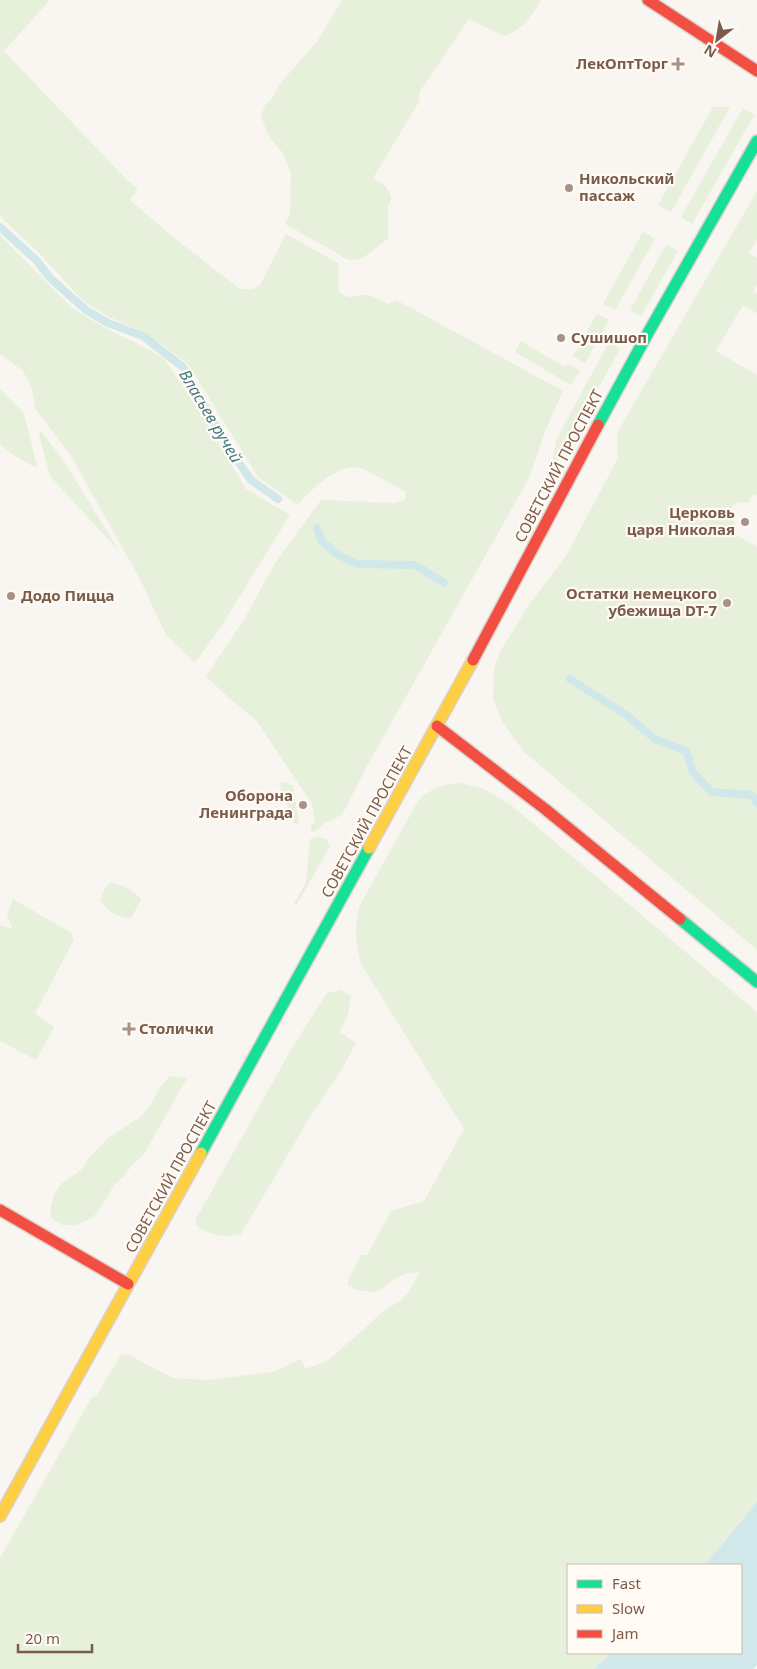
<svg xmlns="http://www.w3.org/2000/svg" width="757" height="1669" font-family="'Noto Sans',sans-serif">
  <style>
    .green { fill: #e7f0db }
    .water { fill: #d0e8ea }
    .lines { fill: none; stroke-linecap: round; stroke-linejoin: round }
    .stream { stroke: #d0e8ea; stroke-width: 8 }
    .fast-casing { stroke: #d9d2cb; stroke-width: 14 }
    .slow-casing { stroke: #d9d2cb; stroke-width: 14 }
    .jam-casing { stroke: #d9d2cb; stroke-width: 14 }
    .fast { stroke: #16e098; stroke-width: 11 }
    .slow { stroke: #ffcf43; stroke-width: 11 }
    .jam { stroke: #f24e42; stroke-width: 11 }
    .poi-dot { fill: #a69286; stroke: #fffaf3; stroke-width: 2 }
    .labels { text-anchor: middle; stroke-width: 4.5; stroke-linejoin: round; paint-order: stroke }
    .poi-label { font-size: 15px; font-weight: bold; fill: #7a5c4d; stroke: #fffaf3; text-anchor: end }
    .street-label { font-size: 15px; fill: #7a5c4d; stroke: #fffaf3 }
    .water-label { font-size: 16px; font-style: italic; fill: #437c86; stroke: #fffaf3 }
  </style>
  <rect width="100%" height="100%" fill="#f9f5f0"/>
  <g class="green">
    <path d="M0,0H50L4,51L126,179L138,189L130,200L174,238L240,289H252L260,285L286,234L338,263L339,292C351,301 353,295 366,295C373,295 382,302 389,304L396,300L563,391L546,429L529,478L367,766L342,815L326,822L314,832L311,831V824L315,823L312,804L256,720L229,698L206,676L245,618L275,563L321,500L395,503L405,500L406,492L364,469C340,460 312,489 298,505L258,477L188,364L163,345L143,332L109,317L83,301L40,254L3,219L0,215Z"/>
    <path d="M342,0H541C532,15 522,31 504,36L469,19L420,91L419,102L373,178L384,185L389,191L391,199L388,206V238C384,243 380,244 376,248C363,259 351,266 337,253L285,224L290,213L291,173L282,152L269,137L261,116L265,105L272,99L279,85L318,40Z"/>
    <polygon points="713,107 730,107 671,212 658,205"/>
    <polygon points="743,108 754,115 692,224 681,217"/>
    <path d="M757,191V240L749,253L757,258V284L753,291L757,294V313L743,305L716,351L757,375V495L752,496L748,503C732,498 724,512 736,524L731,532L757,547V950L523,751L502,721L493,698L494,668L501,650L530,603L566,556L618,458L617,433Z"/>
    <polygon points="643,232 655,239 615,310 603,304"/>
    <polygon points="0,235 72,308 104,327 163,357 203,417 246,489 290,515 222,625 195,663 166,635 140,579 71,456 36,410 31,386 23,371 0,354"/>
    <polygon points="666,245 678,251 641,316 630,310"/>
    <polygon points="597,314 609,320 585,363 573,356"/>
    <polygon points="521,341 565,367 568,364 580,370 571,385 515,352"/>
    <polygon points="609,342 620,349 555,466 552,464 556,440"/>
    <polygon points="0,389 24,413 37,467 34,467 9,452 0,444"/>
    <polygon points="41,431 65,463 119,551 50,476 39,435"/>
    <path d="M288,782L289,785H293L299,824L294,823C289,809 283,797 280,783Z"/>
    <path d="M460,783L482,788L511,805L757,1012V1502L705,1565H568V1653H612L594,1669H0V1558L92,1397L96,1396L121,1355L127,1354L173,1378L208,1380L273,1372L301,1359L305,1369L327,1361L363,1330L381,1313L401,1300L409,1292L420,1272C396,1272 394,1283 376,1292C367,1291 354,1291 348,1285V1280L361,1255H367L391,1211L424,1201L464,1129L361,964C355,939 354,930 360,905L418,801C431,788 442,785 460,783Z"/>
    <polygon points="319,837 326,839 330,846 296,906 294,904 306,882 310,839"/>
    <path d="M110,883C122,885 135,890 141,900L131,918C116,917 109,912 100,900L105,888Z"/>
    <polygon points="13,899 70,932 74,939 35,1014 54,1027 36,1060 0,1041 0,925 12,928 7,916"/>
    <path d="M341,990L351,997L348,1014L340,1032L356,1043L342,1069L310,1117L241,1234C224,1237 210,1237 196,1225V1219L292,1048L327,993Z"/>
    <polygon points="170,1076 187,1078 144,1154 132,1165 124,1176 115,1184 97,1213 88,1220 76,1225 62,1225 51,1218 51,1205 55,1193 61,1184 81,1170 88,1159 108,1138 139,1118 148,1109 161,1086"/>
  </g>
  <polygon class="water" points="757,1502 757,1665 753,1669 594,1669 612,1653 741,1653 741,1565 705,1565"/>
  <g class="lines">
    <g class="stream">
      <polyline points="0,227 37,261 50,278 86,310 108,323 143,336 183,367 227,446 251,480 278,499"/>
      <polyline points="317,528 321,540 335,553 357,564 415,565 444,583"/>
      <polyline points="570,679 626,715 655,739 686,751 693,772 711,792 752,795 757,803"/>
    </g>
    <g class="fast-casing">
      <g id="fast">
        <polyline points="598,425 648,333 757,141"/>
        <polyline points="680,919 757,982"/>
        <polyline points="201,1153 369,848"/>
      </g>
    </g>
    <g class="slow-casing">
      <g id="slow">
        <polyline points="369,848 473,660"/>
        <polyline points="0,1516 201,1153"/>
      </g>
    </g>
    <g class="jam-casing">
      <g id="jam">
        <polyline points="648,0 757,71"/>
        <polyline points="473,660 598,425"/>
        <polyline points="437,726 545,809 680,919"/>
        <polyline points="0,1210 128,1284"/>
      </g>
    </g>
    <use href="#fast" class="fast"/>
    <use href="#slow" class="slow"/>
    <use href="#jam" class="jam"/>
  </g>
  <g class="poi-dot">
    <path d="M675.5 56.5h5v5h5v5h-5v5h-5v-5h-5v-5h5z"/>
    <circle cx="569" cy="188" r="5"/>
    <circle cx="561" cy="338" r="5"/>
    <circle cx="745" cy="522" r="5"/>
    <circle cx="11" cy="596" r="5"/>
    <circle cx="727" cy="603" r="5"/>
    <circle cx="303" cy="805" r="5"/>
    <path d="M126.5 1021.5h5v5h5v5h-5v5h-5v-5h-5v-5h5z"/>
  </g>
  <g class="labels">
    <g class="poi-label">
      <text x="668" y="69">ЛекОптТорг</text>
      <text x="579" y="184" text-anchor="start">Никольский<tspan x="579" dy="17">пассаж</tspan></text>
      <text x="571" y="343" text-anchor="start">Сушишоп</text>
      <text x="735" y="518">Церковь<tspan x="735" dy="17">царя Николая</tspan></text>
      <text x="717" y="599">Остатки немецкого<tspan x="717" dy="17">убежища DT-7</tspan></text>
      <text x="21" y="601" text-anchor="start">Додо Пицца</text>
      <text x="293" y="801">Оборона<tspan x="293" dy="17">Ленинграда</tspan></text>
      <text x="139" y="1034" text-anchor="start">Столички</text>
    </g>
    <g class="street-label">
      <text transform="translate(559 466) rotate(-62)" y="5">СОВЕТСКИЙ ПРОСПЕКТ</text>
      <text transform="translate(367 822) rotate(-61)" y="5">СОВЕТСКИЙ ПРОСПЕКТ</text>
      <text transform="translate(171 1177) rotate(-61)" y="5">СОВЕТСКИЙ ПРОСПЕКТ</text>
    </g>
    <g class="water-label">
      <text transform="translate(211 416) rotate(59)" y="6">Власьев ручей</text>
    </g>
  </g>
  <rect x="567" y="1564" width="175" height="90" fill="#fffaf3" stroke="#cabbb1"/>
  <rect x="577" y="1580" width="25" height="8" fill="#16e098" stroke="#cabbb1"/>
  <text x="612" y="1589" font-size="15" fill="#7a5c4d">Fast</text>
  <rect x="577" y="1605" width="25" height="8" fill="#ffcf43" stroke="#cabbb1"/>
  <text x="612" y="1614" font-size="15" fill="#7a5c4d">Slow</text>
  <rect x="577" y="1630" width="25" height="8" fill="#f24e42" stroke="#cabbb1"/>
  <text x="612" y="1639" font-size="15" fill="#7a5c4d">Jam</text>
  <g transform="translate(717 40) rotate(211)" stroke="#fffaf3" stroke-width="4" paint-order="stroke">
  <path d="M0-4L9 19L0 12L-9 19Z" fill="#7a5c4d"/>
  <text y="-8" font-size="14" font-weight="bold" text-anchor="middle" fill="#7a5c4d">N</text>
  </g>
  <path d="M18 1644v8h74v-8" fill="none" stroke="#7a5c4d" stroke-width="2.5"/>
  <text x="25" y="1644" font-size="15" fill="#7a5c4d" stroke="#fffaf3" stroke-width="4" paint-order="stroke">20 m</text>
</svg>
